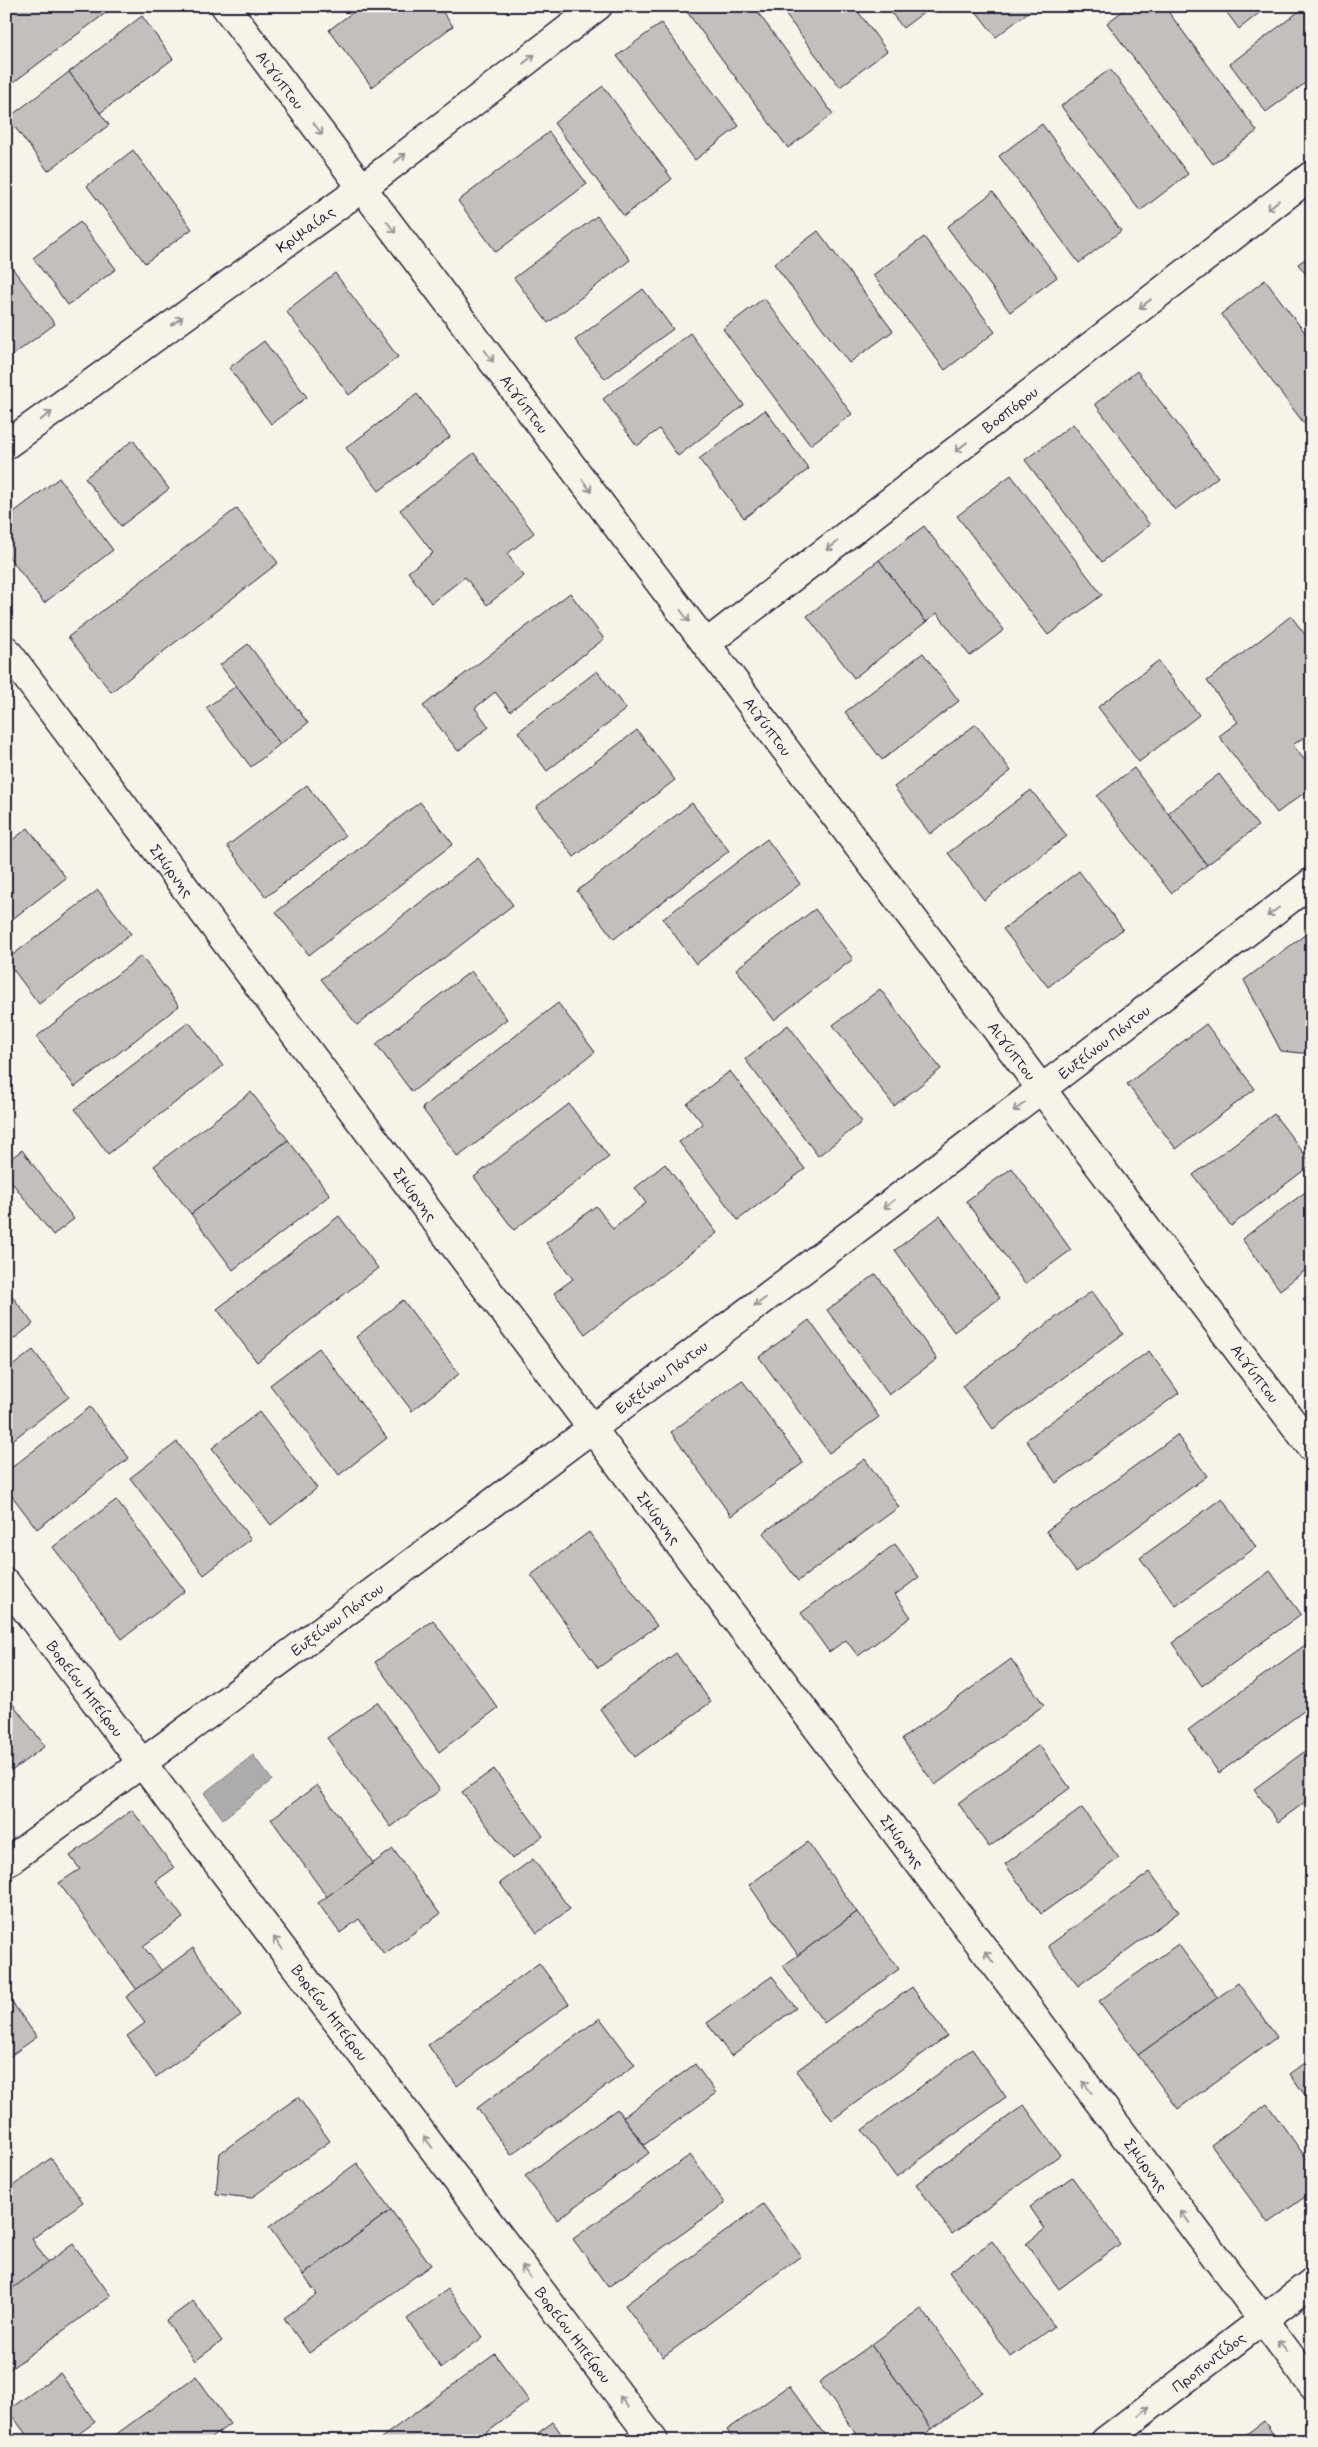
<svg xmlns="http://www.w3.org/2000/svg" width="1318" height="2447" font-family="Mynerve,sans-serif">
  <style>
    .water { fill: #aeabad; stroke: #76747f }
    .building { fill: #c2bfbd; stroke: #22223b }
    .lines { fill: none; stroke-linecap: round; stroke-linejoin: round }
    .minor-casing { stroke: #22223b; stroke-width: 31 }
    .tertiary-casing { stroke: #22223b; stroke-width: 31 }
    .minor { stroke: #f7f3e8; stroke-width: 28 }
    .tertiary { stroke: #f7f3e8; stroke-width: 28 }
    .oneway { stroke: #97959a }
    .labels { text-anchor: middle; stroke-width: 4; stroke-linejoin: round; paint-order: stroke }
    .street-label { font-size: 16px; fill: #22223b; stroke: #f7f3e8 }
  </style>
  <rect width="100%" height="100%" fill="#f7f3e8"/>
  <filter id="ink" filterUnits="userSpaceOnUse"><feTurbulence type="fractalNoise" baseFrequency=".02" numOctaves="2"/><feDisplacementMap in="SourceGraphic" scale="10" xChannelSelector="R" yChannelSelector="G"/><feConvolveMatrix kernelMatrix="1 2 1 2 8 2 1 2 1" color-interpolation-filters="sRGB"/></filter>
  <g filter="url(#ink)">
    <polygon class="water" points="253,1755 272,1780 223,1819 204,1793"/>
    <g class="building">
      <polygon points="18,6 115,6 6,88 6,15"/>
      <polygon points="361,6 438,6 453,26 372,87 329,30"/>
      <polygon points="695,6 753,6 833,114 788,148 687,12"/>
      <polygon points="779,6 854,6 887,51 840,87"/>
      <polygon points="886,6 932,6 903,28"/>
      <polygon points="972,6 1036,6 996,37"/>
      <polygon points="1129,6 1164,6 1257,131 1213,164 1107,23"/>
      <polygon points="1222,6 1268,6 1239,29"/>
      <polygon points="1306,6 1312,6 1312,78 1266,112 1230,64"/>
      <polygon points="142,16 173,59 100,113 69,72"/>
      <polygon points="661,23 739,126 695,160 617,56"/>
      <polygon points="1110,69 1188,174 1140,211 1061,106"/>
      <polygon points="69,72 109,125 48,171 8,118"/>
      <polygon points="603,86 672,179 624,216 554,123"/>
      <polygon points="1042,124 1121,231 1079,263 999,156"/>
      <polygon points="549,132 587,184 496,252 458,201"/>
      <polygon points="133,150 192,229 145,263 87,186"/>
      <polygon points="993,192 1057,277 1010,312 947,227"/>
      <polygon points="597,216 630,260 548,323 514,278"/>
      <polygon points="80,222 116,269 68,305 33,258"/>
      <polygon points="818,231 893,331 849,363 774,264"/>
      <polygon points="924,237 995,332 945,370 873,275"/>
      <polygon points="1312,254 1312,282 1298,264"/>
      <polygon points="6,260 55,324 6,360"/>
      <polygon points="335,273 398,357 349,395 286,311"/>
      <polygon points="1265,280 1312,342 1312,422 1306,426 1221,314"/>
      <polygon points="643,289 673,329 605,379 575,340"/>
      <polygon points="764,298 852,414 810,445 723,329"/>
      <polygon points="690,333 744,405 678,456 659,429 637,446 603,399"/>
      <polygon points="264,341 307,397 271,424 229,368"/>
      <polygon points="1137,371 1218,477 1175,510 1095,404"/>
      <polygon points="417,394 450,437 379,491 346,448"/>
      <polygon points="765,410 809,469 744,518 699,459"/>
      <polygon points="1073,424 1150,525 1102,562 1025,460"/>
      <polygon points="133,440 169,489 121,526 85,478"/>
      <polygon points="474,453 534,533 507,554 524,576 487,605 465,577 431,603 408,572 433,553 400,510"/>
      <polygon points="1011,475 1102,595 1048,635 957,516"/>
      <polygon points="59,478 113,550 44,603 6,553 6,518"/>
      <polygon points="237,508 278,563 111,692 68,637"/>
      <polygon points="924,526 1004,630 970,656 937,613 926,622 879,560"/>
      <polygon points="879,560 926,622 854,678 807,616"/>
      <polygon points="570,593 604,639 510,711 495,692 475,708 489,727 458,751 423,706"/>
      <polygon points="1291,616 1312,644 1312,740 1308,734 1293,745 1312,770 1312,787 1277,813 1219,736 1238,722 1207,681"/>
      <polygon points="248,644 308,723 280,744 220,665"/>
      <polygon points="923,653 959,701 882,760 845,712"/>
      <polygon points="1158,661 1199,715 1139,762 1098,707"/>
      <polygon points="597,671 626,709 547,771 518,732"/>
      <polygon points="236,686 280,744 251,767 206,708"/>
      <polygon points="976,724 1011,771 930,834 894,787"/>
      <polygon points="637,730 675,780 574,857 536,807"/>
      <polygon points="1134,768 1207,865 1171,893 1097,796"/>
      <polygon points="1219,774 1258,826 1207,865 1168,813"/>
      <polygon points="307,785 345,836 266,897 227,846"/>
      <polygon points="1031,790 1067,836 984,900 948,853"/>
      <polygon points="420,802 453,844 309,955 276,912"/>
      <polygon points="692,803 729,851 614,939 577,891"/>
      <polygon points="28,828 66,878 6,924 6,845"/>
      <polygon points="767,839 800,884 696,964 663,919"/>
      <polygon points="478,858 513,905 357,1025 321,979"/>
      <polygon points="1079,871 1123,929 1048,987 1003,929"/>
      <polygon points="98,890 131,934 39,1004 6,960"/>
      <polygon points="815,909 853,959 774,1020 736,969"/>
      <polygon points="1306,934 1312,935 1312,1054 1281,1051 1244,980"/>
      <polygon points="141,956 179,1006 75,1087 36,1037"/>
      <polygon points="471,971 507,1019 412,1092 376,1044"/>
      <polygon points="880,989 941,1069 894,1106 833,1025"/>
      <polygon points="558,1003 595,1052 458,1157 422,1108"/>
      <polygon points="189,1022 223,1066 108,1154 75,1109"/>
      <polygon points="1206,1024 1255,1089 1176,1149 1127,1084"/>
      <polygon points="788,1025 862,1122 818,1156 745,1059"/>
      <polygon points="730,1071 805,1169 738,1220 679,1142 703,1124 687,1104"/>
      <polygon points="251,1092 288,1140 191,1214 154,1166"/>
      <polygon points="569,1104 609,1157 514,1230 474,1177"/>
      <polygon points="1274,1114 1312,1164 1231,1226 1193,1175"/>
      <polygon points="288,1140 330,1195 233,1270 191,1214"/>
      <polygon points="22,1150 74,1219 53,1235 6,1175 6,1162"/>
      <polygon points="665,1164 717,1233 585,1334 554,1293 573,1279 546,1243 596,1206 613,1229 646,1203 635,1188"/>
      <polygon points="1012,1168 1071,1250 1025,1284 966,1201"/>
      <polygon points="1312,1187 1312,1265 1280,1290 1242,1239"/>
      <polygon points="339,1216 378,1268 257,1362 217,1309"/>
      <polygon points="940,1216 1000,1298 954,1332 895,1250"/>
      <polygon points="876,1274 937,1359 889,1395 827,1310"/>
      <polygon points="6,1288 33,1324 6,1345"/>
      <polygon points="1092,1291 1123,1334 993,1429 962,1386"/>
      <polygon points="1312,1293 1312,1311 1303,1299"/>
      <polygon points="403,1300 459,1374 412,1411 356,1337"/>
      <polygon points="809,1320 879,1417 829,1453 759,1357"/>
      <polygon points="319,1348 387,1438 339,1475 270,1385"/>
      <polygon points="33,1350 69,1397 6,1445 6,1371"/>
      <polygon points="1149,1351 1179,1393 1056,1483 1026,1440"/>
      <polygon points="742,1380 803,1463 731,1516 671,1432"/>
      <polygon points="90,1407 129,1458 37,1529 6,1488 6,1472"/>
      <polygon points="259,1412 317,1488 271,1525 212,1448"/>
      <polygon points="1177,1435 1207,1476 1076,1572 1046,1531"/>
      <polygon points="177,1442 251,1539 204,1575 130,1478"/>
      <polygon points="865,1459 899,1507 798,1581 763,1533"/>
      <polygon points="1222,1498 1256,1547 1176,1606 1140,1558"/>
      <polygon points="116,1500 185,1591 122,1639 53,1547"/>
      <polygon points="589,1532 657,1626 598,1668 531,1575"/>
      <polygon points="895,1544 919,1577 895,1595 911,1617 858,1656 846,1640 829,1652 801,1613"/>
      <polygon points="1270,1571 1301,1614 1202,1686 1172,1643"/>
      <polygon points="433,1620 498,1708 439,1752 375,1662"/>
      <polygon points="1312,1640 1312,1705 1219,1773 1188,1730"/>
      <polygon points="676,1653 711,1702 635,1757 600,1709"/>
      <polygon points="1011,1659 1044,1705 935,1785 902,1739"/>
      <polygon points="6,1695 45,1746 6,1775"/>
      <polygon points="377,1702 440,1790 391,1827 327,1738"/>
      <polygon points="1039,1745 1070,1788 989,1847 958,1803"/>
      <polygon points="1312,1746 1312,1797 1278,1822 1254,1789"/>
      <polygon points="494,1769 543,1836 512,1859 462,1792"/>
      <polygon points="317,1785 374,1864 327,1897 271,1819"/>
      <polygon points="1082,1808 1119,1858 1041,1914 1005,1864"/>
      <polygon points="132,1810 174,1868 156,1881 183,1918 143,1946 162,1971 137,1990 59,1883 80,1869 70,1856"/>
      <polygon points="808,1842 857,1912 798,1955 749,1885"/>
      <polygon points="393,1849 440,1914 384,1954 359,1919 340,1933 318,1903"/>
      <polygon points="533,1859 570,1909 537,1933 500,1883"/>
      <polygon points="1150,1872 1179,1912 1078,1986 1048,1946"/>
      <polygon points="857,1912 899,1969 824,2023 783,1966"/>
      <polygon points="1178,1944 1218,1998 1138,2055 1099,2001"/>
      <polygon points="193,1948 241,2015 156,2077 127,2036 145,2023 126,1997"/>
      <polygon points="539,1963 569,2004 457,2086 428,2045"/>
      <polygon points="772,1976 796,2008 731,2056 707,2023"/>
      <polygon points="1238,1983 1277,2037 1178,2109 1138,2055"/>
      <polygon points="912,1987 947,2036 832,2120 796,2071"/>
      <polygon points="6,1994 37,2037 6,2059"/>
      <polygon points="600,2018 635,2065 511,2155 477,2108"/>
      <polygon points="972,2049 1006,2097 896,2177 862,2130"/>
      <polygon points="1312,2058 1312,2105 1290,2074"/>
      <polygon points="695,2064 716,2093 644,2145 623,2117"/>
      <polygon points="298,2097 330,2141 251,2198 216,2194 220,2153"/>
      <polygon points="1267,2104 1312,2166 1312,2192 1268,2223 1211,2145"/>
      <polygon points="1024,2105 1060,2155 952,2234 916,2184"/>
      <polygon points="617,2109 649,2153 557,2220 525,2176"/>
      <polygon points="690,2155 725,2203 608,2287 573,2239"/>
      <polygon points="51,2158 83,2202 32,2239 48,2263 10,2291 6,2286 6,2191"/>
      <polygon points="357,2163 391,2210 303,2275 269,2227"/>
      <polygon points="1072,2177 1120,2244 1059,2289 1026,2244 1045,2229 1030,2207"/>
      <polygon points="763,2204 801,2256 663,2357 625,2305"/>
      <polygon points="391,2210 431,2265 309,2353 284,2318 317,2294 303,2275"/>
      <polygon points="992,2241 1054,2326 1011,2357 949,2272"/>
      <polygon points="73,2244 111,2296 6,2372 6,2293"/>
      <polygon points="448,2289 483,2337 441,2368 407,2319"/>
      <polygon points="193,2301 222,2341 195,2361 166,2321"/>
      <polygon points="921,2308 982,2392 932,2429 871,2345"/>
      <polygon points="871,2345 932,2429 915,2441 862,2441 819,2382"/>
      <polygon points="495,2354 529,2401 476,2441 383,2441 381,2438"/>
      <polygon points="60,2373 95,2422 69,2441 31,2441 8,2410"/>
      <polygon points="196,2376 230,2424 207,2441 107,2441"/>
      <polygon points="789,2386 829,2441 734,2441 727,2430"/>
      <polygon points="1264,2421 1278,2441 1237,2441"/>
      <polygon points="553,2422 566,2441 527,2441"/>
    </g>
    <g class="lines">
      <g class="minor-casing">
        <g id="minor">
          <path id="s1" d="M225,6L1312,1448"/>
          <path id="s2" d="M6,445L362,188L598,6"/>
          <path id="s3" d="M706,644L1312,175"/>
          <path id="s4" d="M6,650L1312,2385"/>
          <path id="s5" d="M6,1863C445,1541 880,1214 1312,882"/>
          <path id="s6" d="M1105,2441L1312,2282"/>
        </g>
      </g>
      <g class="tertiary-casing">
        <g id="tertiary">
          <path id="s7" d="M6,1583L654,2441"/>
        </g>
      </g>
      <use href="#minor" class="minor"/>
      <use href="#tertiary" class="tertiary"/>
    </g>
    <defs><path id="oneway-shaft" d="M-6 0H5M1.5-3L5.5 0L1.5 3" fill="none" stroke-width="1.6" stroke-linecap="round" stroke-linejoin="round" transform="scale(1.25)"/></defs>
    <g class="oneway">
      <use href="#oneway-shaft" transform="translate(529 59) rotate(-38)"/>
      <use href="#oneway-shaft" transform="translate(318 129) rotate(53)"/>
      <use href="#oneway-shaft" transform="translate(400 158) rotate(-38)"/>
      <use href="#oneway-shaft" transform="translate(1273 205) rotate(142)"/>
      <use href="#oneway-shaft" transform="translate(391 227) rotate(53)"/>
      <use href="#oneway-shaft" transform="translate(1145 304) rotate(142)"/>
      <use href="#oneway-shaft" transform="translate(177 321) rotate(-36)"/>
      <use href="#oneway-shaft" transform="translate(489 356) rotate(53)"/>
      <use href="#oneway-shaft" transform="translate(46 416) rotate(-36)"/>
      <use href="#oneway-shaft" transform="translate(961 447) rotate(142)"/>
      <use href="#oneway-shaft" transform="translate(587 486) rotate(53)"/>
      <use href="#oneway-shaft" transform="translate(832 546) rotate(142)"/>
      <use href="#oneway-shaft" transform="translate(685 616) rotate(53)"/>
      <use href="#oneway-shaft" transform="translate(1273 912) rotate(143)"/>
      <use href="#oneway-shaft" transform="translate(1019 1107) rotate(143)"/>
      <use href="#oneway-shaft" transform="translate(889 1204) rotate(143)"/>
      <use href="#oneway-shaft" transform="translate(760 1302) rotate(143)"/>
      <use href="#oneway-shaft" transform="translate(278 1943) rotate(-127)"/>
      <use href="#oneway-shaft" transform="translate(989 1957) rotate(-127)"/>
      <use href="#oneway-shaft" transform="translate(1087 2087) rotate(-127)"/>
      <use href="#oneway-shaft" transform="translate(428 2142) rotate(-127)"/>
      <use href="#oneway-shaft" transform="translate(1185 2217) rotate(-127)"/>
      <use href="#oneway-shaft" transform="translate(526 2272) rotate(-127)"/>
      <use href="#oneway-shaft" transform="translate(1282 2346) rotate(-127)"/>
      <use href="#oneway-shaft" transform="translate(624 2402) rotate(-127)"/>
      <use href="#oneway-shaft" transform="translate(1144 2411) rotate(-38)"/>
    </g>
  </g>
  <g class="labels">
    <g class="street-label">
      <text dy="6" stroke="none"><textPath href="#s1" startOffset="92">Αιγύπτου</textPath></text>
      <text dy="6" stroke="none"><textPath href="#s2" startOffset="369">Κριμαίας</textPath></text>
      <text dy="6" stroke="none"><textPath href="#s1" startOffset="498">Αιγύπτου</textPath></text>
      <text dy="6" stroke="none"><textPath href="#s3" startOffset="384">Βοσπόρου</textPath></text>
      <text dy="6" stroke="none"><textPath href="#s1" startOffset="902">Αιγύπτου</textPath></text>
      <text dy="6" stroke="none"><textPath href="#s4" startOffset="276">Σμύρνης</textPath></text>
      <text dy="6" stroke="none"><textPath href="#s5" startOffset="1371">Ευξείνου Πόντου</textPath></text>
      <text dy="6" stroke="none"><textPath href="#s1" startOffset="1308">Αιγύπτου</textPath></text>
      <text dy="6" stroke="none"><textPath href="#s4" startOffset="681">Σμύρνης</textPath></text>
      <text dy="6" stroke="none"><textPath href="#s1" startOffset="1712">Αιγύπτου</textPath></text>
      <text dy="6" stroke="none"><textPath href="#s5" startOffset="816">Ευξείνου Πόντου</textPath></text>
      <text dy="6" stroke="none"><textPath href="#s4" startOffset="1086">Σμύρνης</textPath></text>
      <text dy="6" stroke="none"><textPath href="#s5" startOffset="411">Ευξείνου Πόντου</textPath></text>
      <text dy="6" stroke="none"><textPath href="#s7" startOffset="132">Βορείου Ηπείρου</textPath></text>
      <text dy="6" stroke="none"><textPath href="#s4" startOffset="1491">Σμύρνης</textPath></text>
      <text dy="6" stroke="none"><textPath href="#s7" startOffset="538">Βορείου Ηπείρου</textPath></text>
      <text dy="6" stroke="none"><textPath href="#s4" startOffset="1896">Σμύρνης</textPath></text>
      <text dy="6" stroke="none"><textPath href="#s7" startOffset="942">Βορείου Ηπείρου</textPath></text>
      <text dy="6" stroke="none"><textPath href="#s6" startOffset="130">Προποντίδος</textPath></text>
    </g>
  </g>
  <rect width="1318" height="2447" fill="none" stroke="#f7f3e8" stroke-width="25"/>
  <rect x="12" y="12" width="1293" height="2422" fill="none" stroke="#22223b" stroke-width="2" filter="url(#ink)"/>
</svg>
